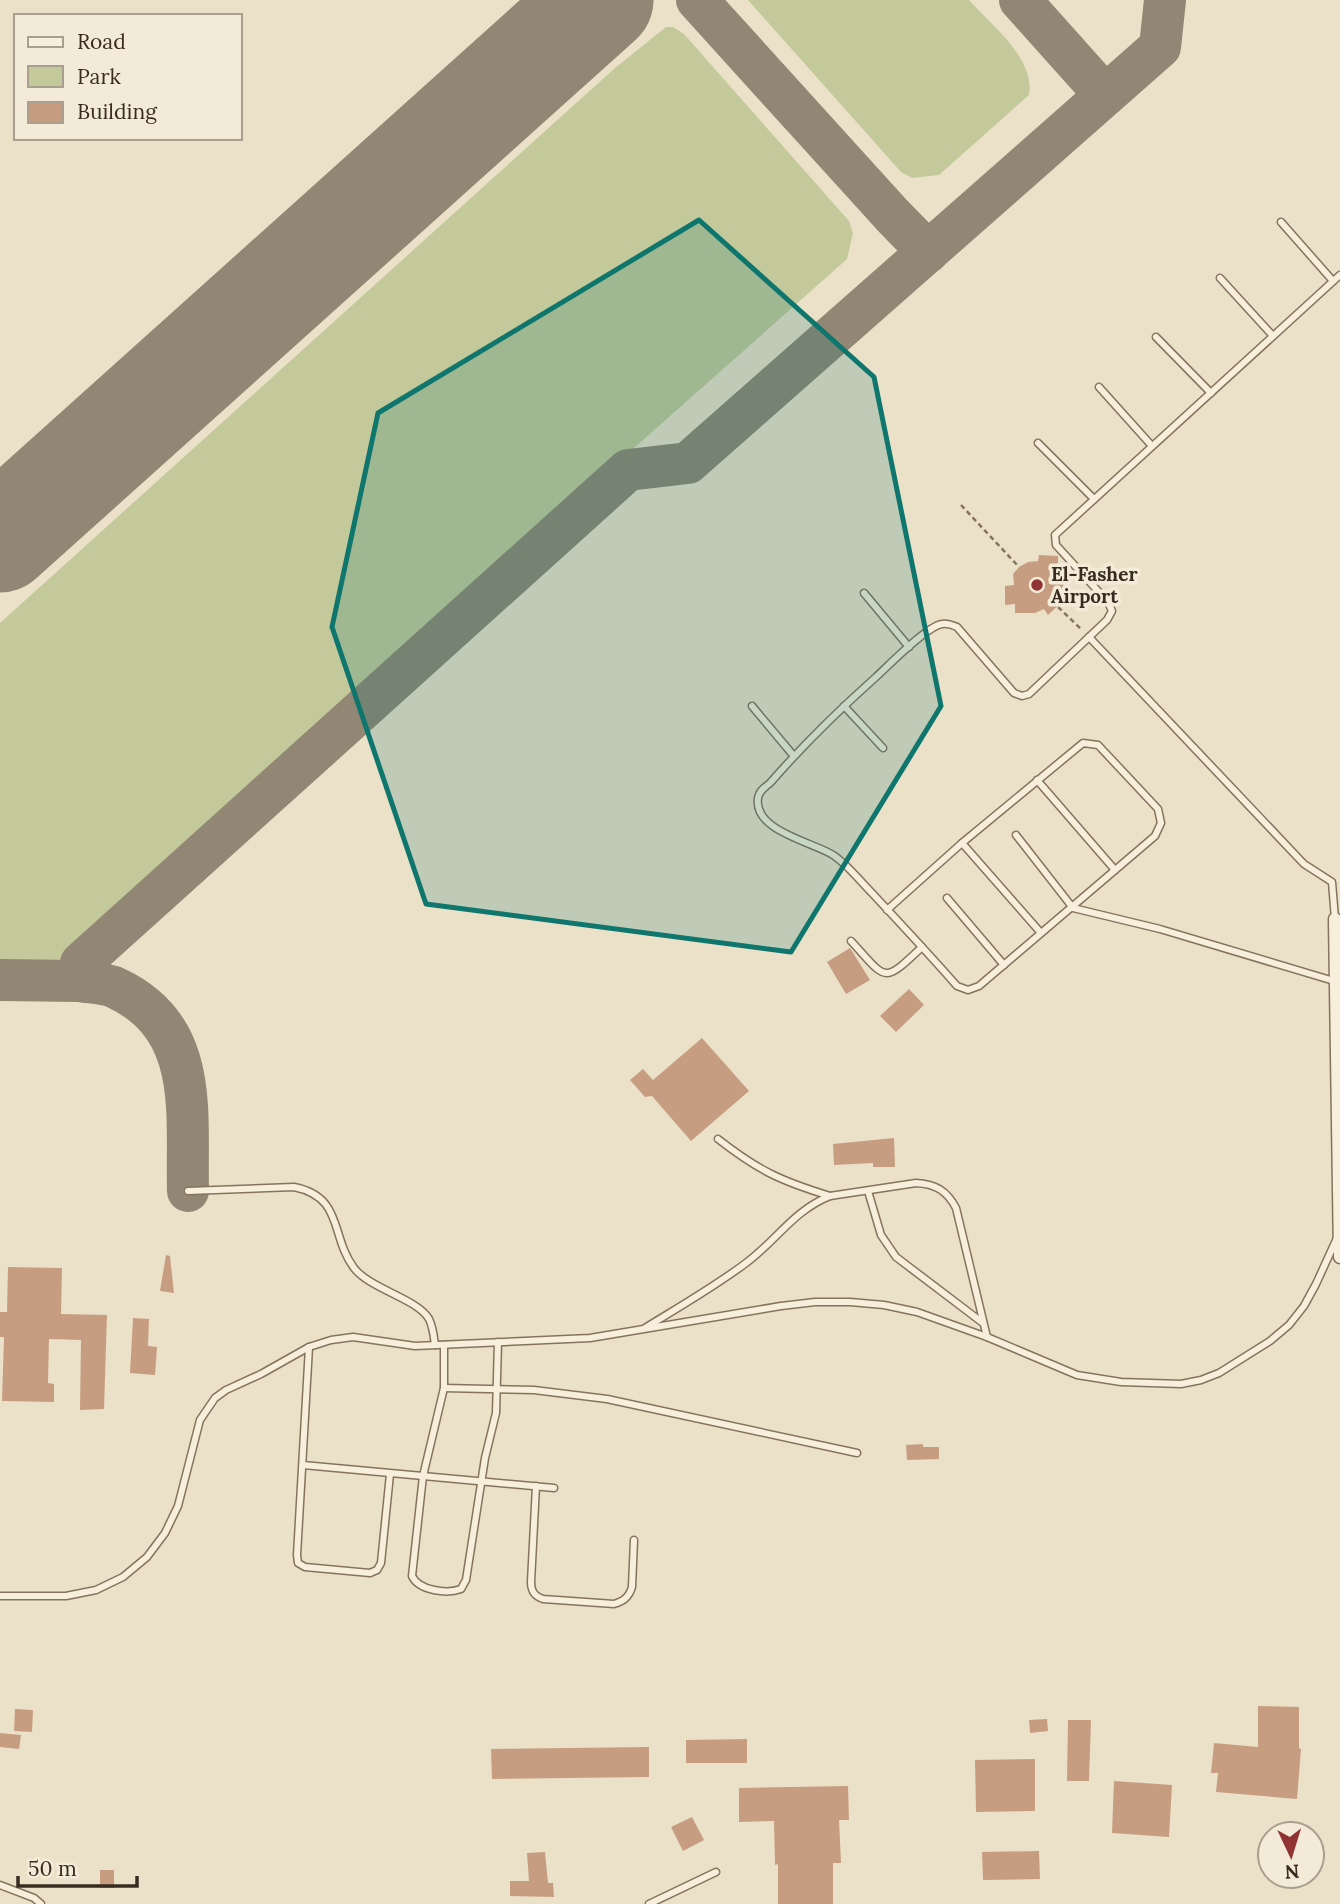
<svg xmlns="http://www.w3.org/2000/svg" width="1340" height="1904" font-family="Lora,serif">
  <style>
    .green { fill: #c4c99c }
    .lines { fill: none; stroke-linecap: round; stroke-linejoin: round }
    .taxiway { stroke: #928674; stroke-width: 42 }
    .runway { stroke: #928674; stroke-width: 107 }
    .building { fill: #c79d81 }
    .service-casing { stroke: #86735e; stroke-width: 9 }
    .minor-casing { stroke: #86735e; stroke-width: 15 }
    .path { stroke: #86735e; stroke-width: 2.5; stroke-dasharray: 5 3.5; stroke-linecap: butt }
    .service { stroke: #f7eedb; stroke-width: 6 }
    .minor { stroke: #f7eedb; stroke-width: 12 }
    .marked { fill: #0f766e; fill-opacity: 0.2; stroke: #0f766e; stroke-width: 5; stroke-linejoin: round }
    .poi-dot { fill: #913334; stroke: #f3ebd7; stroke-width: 2.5 }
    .labels { text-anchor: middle; stroke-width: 7; stroke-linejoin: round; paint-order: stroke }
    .poi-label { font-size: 19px; font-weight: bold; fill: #382c21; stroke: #f3ebd7; text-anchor: start }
  </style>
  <rect width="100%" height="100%" fill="#ebe0c8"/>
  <g class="green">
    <path d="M748,0H969C992,26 1035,58 1029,95L939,175L912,178L901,172Z"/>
    <polygon points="666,27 673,27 684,34 849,221 853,233 847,259 625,456 626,461 482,591 239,806 136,902 67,952 57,962 51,964 0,962 0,623 615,68"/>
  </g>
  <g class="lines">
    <g class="taxiway">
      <polyline points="697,0 892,215 928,252"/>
      <polyline points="1020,0 1105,95"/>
      <polyline points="0,980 79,981"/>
      <path d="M188,1191C186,1112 201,1028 116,988C106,983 91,983 79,981L81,963L628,470L688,463L1160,47L1165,0"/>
    </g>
    <polyline class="runway" points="0,539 600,0"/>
  </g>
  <g class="building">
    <polygon points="1039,555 1058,556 1058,568 1066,567 1066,578 1060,596 1065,599 1048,615 1044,609 1035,613 1015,613 1015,604 1005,605 1005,586 1014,585 1013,574 1019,567 1028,562 1038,561"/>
    <polygon points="850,948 870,980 846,994 827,962"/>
    <polygon points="909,989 924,1005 896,1032 880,1016"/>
    <polygon points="702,1038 749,1091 691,1141 652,1096 645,1097 630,1080 643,1069 653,1080"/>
    <polygon points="894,1138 895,1167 873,1167 873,1163 834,1165 833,1144"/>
    <polygon points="166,1255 170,1256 174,1293 160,1291"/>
    <polygon points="8,1267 62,1268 61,1314 107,1315 104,1409 80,1410 81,1340 49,1339 48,1383 54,1384 54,1402 2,1401 4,1337 0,1337 0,1312 7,1312"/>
    <polygon points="133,1318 149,1319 148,1346 157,1347 155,1375 130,1373"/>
    <polygon points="923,1444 923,1447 939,1447 939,1459 907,1460 906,1445"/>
    <polygon points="1258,1706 1299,1707 1299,1748 1301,1749 1297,1799 1216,1792 1218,1773 1211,1773 1214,1743 1258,1747"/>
    <polygon points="15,1709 33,1710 32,1732 14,1731"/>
    <polygon points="1047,1719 1048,1731 1030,1733 1029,1720"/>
    <polygon points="1068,1720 1091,1720 1089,1781 1067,1781"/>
    <polygon points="0,1733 21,1735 19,1749 0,1747"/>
    <polygon points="747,1739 747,1763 686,1763 686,1740"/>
    <polygon points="649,1747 649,1777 492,1779 491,1749"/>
    <polygon points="1035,1759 1035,1811 976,1812 975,1760"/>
    <polygon points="1114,1781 1172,1785 1169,1837 1112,1833"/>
    <polygon points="848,1786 849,1820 839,1820 841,1863 833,1863 833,1904 778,1904 778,1864 775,1865 774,1821 739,1822 739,1788"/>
    <polygon points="692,1817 704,1840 683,1851 671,1827"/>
    <polygon points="1039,1851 1040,1879 983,1880 982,1852"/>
    <polygon points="545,1852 548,1883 553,1883 554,1897 510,1896 510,1881 529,1881 527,1853"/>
    <rect x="100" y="1870" width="14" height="18"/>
  </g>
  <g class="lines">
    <g class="service-casing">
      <g id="service">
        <polyline points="1281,222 1333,281"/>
        <polyline points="1220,278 1273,336"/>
        <polyline points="1156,337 1211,393"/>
        <polyline points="1099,387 1152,446"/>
        <polyline points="1038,443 1094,499"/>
        <polyline points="864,593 909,647"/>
        <polyline points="1089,637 1304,864 1332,882 1335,919"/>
        <polyline points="752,706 793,755"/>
        <polyline points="844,706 883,748"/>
        <polyline points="1037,780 1115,870"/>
        <polyline points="1016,835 1073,908 1160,929 1334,981"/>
        <polyline points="962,843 1041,933"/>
        <polyline points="947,898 1004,965"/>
        <path d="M887,910L962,843L1083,743L1098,745L1158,809L1161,823L1155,836L979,986L968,990L957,986C929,954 900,923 871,892C859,880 847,864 833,855C813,842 753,831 758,798C759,790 766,787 771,782C804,744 839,710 876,677C889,665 927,626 942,624C948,623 952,625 957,627L1014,693L1022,696L1029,694L1107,620L1112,611L1108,602L1056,545L1055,535L1340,275"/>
        <path d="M851,941C887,980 882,985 922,947"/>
        <path d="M718,1139C759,1171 781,1181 830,1196"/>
        <path d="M188,1191L294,1187C344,1197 330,1236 354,1268C370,1289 418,1299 429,1319C433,1327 434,1337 435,1345"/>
        <polyline points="868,1191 881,1235 896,1257 983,1323"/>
        <path d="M645,1328C679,1307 714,1287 746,1263C776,1241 794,1210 830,1196L916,1183C936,1184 947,1191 956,1208L987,1337"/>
        <path d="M444,1345V1388L423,1476L412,1576C419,1591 447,1594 461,1589L466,1580L485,1458L496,1413L498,1342"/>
        <polyline points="309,1347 297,1555 298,1563 305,1567 370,1573 377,1570 381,1563 390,1474"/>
        <polyline points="444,1388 534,1390 607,1399 857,1453"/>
        <polyline points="303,1465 554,1488"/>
        <path d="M536,1486L531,1582C531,1591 534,1596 543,1599L614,1604C624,1601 629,1597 632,1587L634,1540"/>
        <polyline points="0,1596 66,1596 96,1590 123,1577 147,1557 165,1533 178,1506 200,1420 215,1398 226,1390 261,1374 309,1347 331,1340 353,1337 415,1346 590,1338 781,1306 815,1302 850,1302 884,1305 917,1312 987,1337 1077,1375 1121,1382 1181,1384 1201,1380 1219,1373 1270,1341 1289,1325 1304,1306 1316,1284 1337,1238"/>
        <polyline points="0,1885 34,1898 41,1904"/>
        <polyline points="649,1904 716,1872"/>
      </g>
    </g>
    <g class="minor-casing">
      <polyline id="minor" points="1335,919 1340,1257"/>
    </g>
    <g class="path">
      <polyline points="961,505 1019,567"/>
      <polyline points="1058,607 1081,629"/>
    </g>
    <use href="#service" class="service"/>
    <use href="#minor" class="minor"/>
  </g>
  <path class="marked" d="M699,220L874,377L941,706L791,952L426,904L332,627L378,413Z"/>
  <circle class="poi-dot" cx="1037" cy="585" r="7"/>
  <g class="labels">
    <g class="poi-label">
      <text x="1051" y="581">El-Fasher<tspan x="1051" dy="22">Airport</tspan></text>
    </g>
  </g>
  <rect x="14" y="14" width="228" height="126" fill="#f3ebd7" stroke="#a89f8e" stroke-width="2"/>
  <rect x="28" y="37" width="35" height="10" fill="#f7eedb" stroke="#a89f8e" stroke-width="2"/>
  <text x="77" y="49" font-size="21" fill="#382c21">Road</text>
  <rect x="28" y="66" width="35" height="21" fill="#c4c99c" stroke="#a89f8e" stroke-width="2"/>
  <text x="77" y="84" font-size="21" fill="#382c21">Park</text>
  <rect x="28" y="102" width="35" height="21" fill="#c79d81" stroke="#a89f8e" stroke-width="2"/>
  <text x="77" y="119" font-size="21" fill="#382c21">Building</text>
  <g transform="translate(1291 1855) rotate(176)"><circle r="33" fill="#f3ebd7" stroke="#a89f8e" stroke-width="2"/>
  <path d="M0-5L12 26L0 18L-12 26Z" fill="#913334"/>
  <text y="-10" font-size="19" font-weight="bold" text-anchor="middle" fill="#382c21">N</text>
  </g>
  <path d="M18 1876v10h119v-10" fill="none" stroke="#382c21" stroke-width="3.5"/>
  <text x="28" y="1876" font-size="21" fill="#382c21" stroke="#f3ebd7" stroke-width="5" paint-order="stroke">50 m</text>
</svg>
